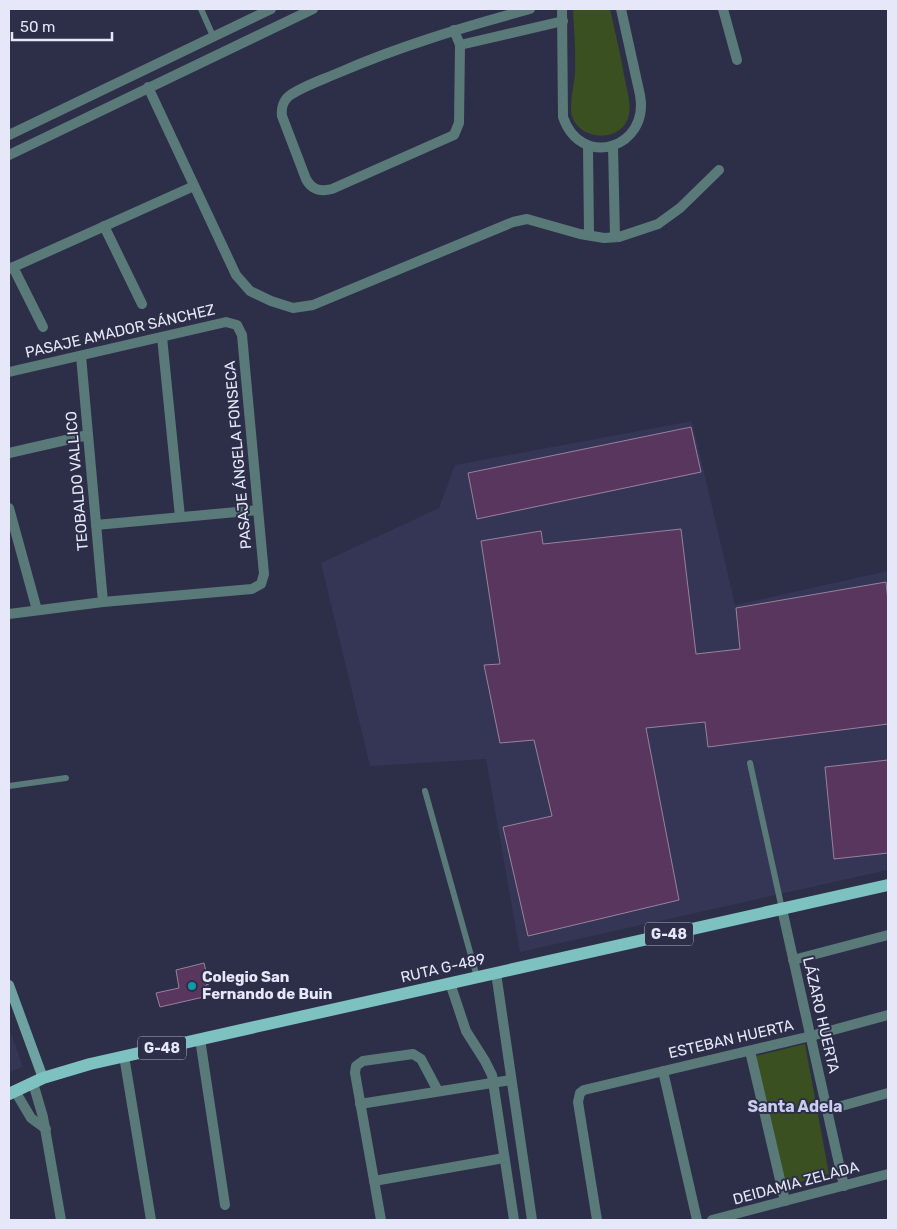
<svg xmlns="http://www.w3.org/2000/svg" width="897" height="1229" font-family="Rubik,sans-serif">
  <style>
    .built { fill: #353656 }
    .green { fill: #3b5020 }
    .building { fill: #59365e; stroke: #98829b }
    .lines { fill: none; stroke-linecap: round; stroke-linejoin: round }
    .lane { stroke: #5a7979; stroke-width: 6 }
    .street { stroke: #5a7979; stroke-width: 10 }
    .secondary { stroke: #6fa2a2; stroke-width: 10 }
    .primary { stroke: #7ec1c1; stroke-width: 12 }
    .culture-dot { fill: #0f9aa8; stroke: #2d2e48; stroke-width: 2 }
    .labels { text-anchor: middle; stroke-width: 4; stroke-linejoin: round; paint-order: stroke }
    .shield { fill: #2d2e48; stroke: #aeb0c4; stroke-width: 1 }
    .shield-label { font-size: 14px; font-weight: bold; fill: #e6e8f9 }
    .street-label { font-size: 15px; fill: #e6e8f9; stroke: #2d2e48 }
    .poi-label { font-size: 15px; font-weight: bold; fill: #e6e8f9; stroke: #2d2e48; text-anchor: start }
    .neighbourhood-label { font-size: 16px; font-weight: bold; fill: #cacdee; stroke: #2d2e48 }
  </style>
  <rect width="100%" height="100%" fill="#2d2e48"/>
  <g class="built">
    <polygon points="692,421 735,605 888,571 888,870 520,952 486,759 370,766 321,563 439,508 455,465"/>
    <polygon points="9,1028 23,1067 9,1072"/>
  </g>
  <g class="green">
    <path d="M573,9H610C615,32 621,56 625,80C627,90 631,103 629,114C624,143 580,142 572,116C569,106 574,85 575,74C576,52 574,30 573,9Z"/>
    <polygon points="805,1044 829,1174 785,1186 756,1056"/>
  </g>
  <g class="building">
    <polygon points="691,427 701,472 477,519 468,473"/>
    <polygon points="681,529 696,654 740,649 736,608 886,582 888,601 888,724 708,747 705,722 646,728 679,900 528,936 503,827 552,816 534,740 500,743 484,665 500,664 481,541 541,531 543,544"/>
    <polygon points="888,760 888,853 834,859 825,767"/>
    <polygon points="204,963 209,984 206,985 208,996 160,1007 156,993 179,988 176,970"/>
  </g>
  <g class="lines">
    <g class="lane">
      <polyline points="201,9 213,36"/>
      <polyline points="750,763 782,909"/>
      <polyline points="9,786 66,778"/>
      <polyline points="425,791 477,977"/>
    </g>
    <g class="street">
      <path d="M562,9L563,117C581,170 650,148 640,95L621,9"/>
      <polyline points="723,9 737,60"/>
      <path d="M454,30L460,45L459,123L454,135L332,189C320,192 312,190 306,179L282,116C281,109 283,101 289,96C303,86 322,80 338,73C400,46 464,27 530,9"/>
      <polyline points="460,45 563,21"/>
      <polyline points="148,87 236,275 250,291 271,301 293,308 313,305 513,222 527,219 580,234 604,238 619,237 658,224 680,208 719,170"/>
      <polyline points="9,135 271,9"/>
      <polyline points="588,146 589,235"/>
      <polyline points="613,146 615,237"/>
      <polyline points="9,155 313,9"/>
      <polyline points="104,226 142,304"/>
      <polyline points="13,267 43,327"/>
      <polyline points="9,269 194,186"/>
      <polyline points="162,337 180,517"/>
      <polyline points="81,356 103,602"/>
      <polyline points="9,372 226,322 237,325 242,335 264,574 261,584 252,589 103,602 9,614"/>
      <polyline points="9,453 88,435"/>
      <polyline points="9,508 37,610"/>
      <polyline points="96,525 258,510"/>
      <polyline points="782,909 844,1186"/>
      <polyline points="793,960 888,935"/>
      <polyline points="496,973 532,1220"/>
      <polyline points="450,983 466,1031 485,1061 492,1075 514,1220"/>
      <polyline points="200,1039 225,1205"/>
      <polyline points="750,1051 785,1201"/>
      <polyline points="124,1056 151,1220"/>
      <polyline points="663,1071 697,1220"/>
      <polyline points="33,1083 43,1117 61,1220"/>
      <polyline points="15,1091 31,1118 46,1129"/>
      <polyline points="360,1104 511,1080"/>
      <polyline points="827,1110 888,1093"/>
      <polyline points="374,1181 504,1158"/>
      <polyline points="381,1220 355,1073 356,1066 363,1061 413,1054 421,1059 438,1091"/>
      <polyline points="597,1220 578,1102 580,1093 584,1090 811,1036 888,1015"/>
      <polyline points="712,1220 888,1174"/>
    </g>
    <polyline class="secondary" points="9,985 43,1078"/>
    <polyline class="primary" points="9,1094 43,1078 90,1064 888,885"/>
  </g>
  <circle class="culture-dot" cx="192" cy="986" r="5"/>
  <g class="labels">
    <g class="shield">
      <rect x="645" y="922.5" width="48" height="23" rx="4"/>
      <rect x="138" y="1036.5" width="48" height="23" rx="4"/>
    </g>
    <g class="shield-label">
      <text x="669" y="939">G-48</text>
      <text x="162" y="1053">G-48</text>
    </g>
    <g class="street-label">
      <text transform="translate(120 331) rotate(-13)" y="5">PASAJE AMADOR SÁNCHEZ</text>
      <text transform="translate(238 455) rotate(-95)" y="5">PASAJE ÁNGELA FONSECA</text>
      <text transform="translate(77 481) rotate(-95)" y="5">TEOBALDO VALLICO</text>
      <text transform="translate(443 968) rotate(-13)" y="5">RUTA G-489</text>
      <text transform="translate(821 1015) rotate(77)" y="5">LÁZARO HUERTA</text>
      <text transform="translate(731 1039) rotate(-13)" y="5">ESTEBAN HUERTA</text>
      <text transform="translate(796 1183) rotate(-15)" y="5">DEIDAMIA ZELADA</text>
    </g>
    <g class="poi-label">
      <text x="202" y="982">Colegio San<tspan x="202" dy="17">Fernando de Buin</tspan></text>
    </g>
    <g class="neighbourhood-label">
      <text x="795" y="1112">Santa Adela</text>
    </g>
  </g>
  <rect width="897" height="1229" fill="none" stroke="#e6e8f9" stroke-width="20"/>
  <path d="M12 32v8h100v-8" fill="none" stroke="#e6e8f9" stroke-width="2.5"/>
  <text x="20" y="32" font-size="15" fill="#e6e8f9" stroke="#2d2e48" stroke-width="4" paint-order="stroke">50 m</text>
</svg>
